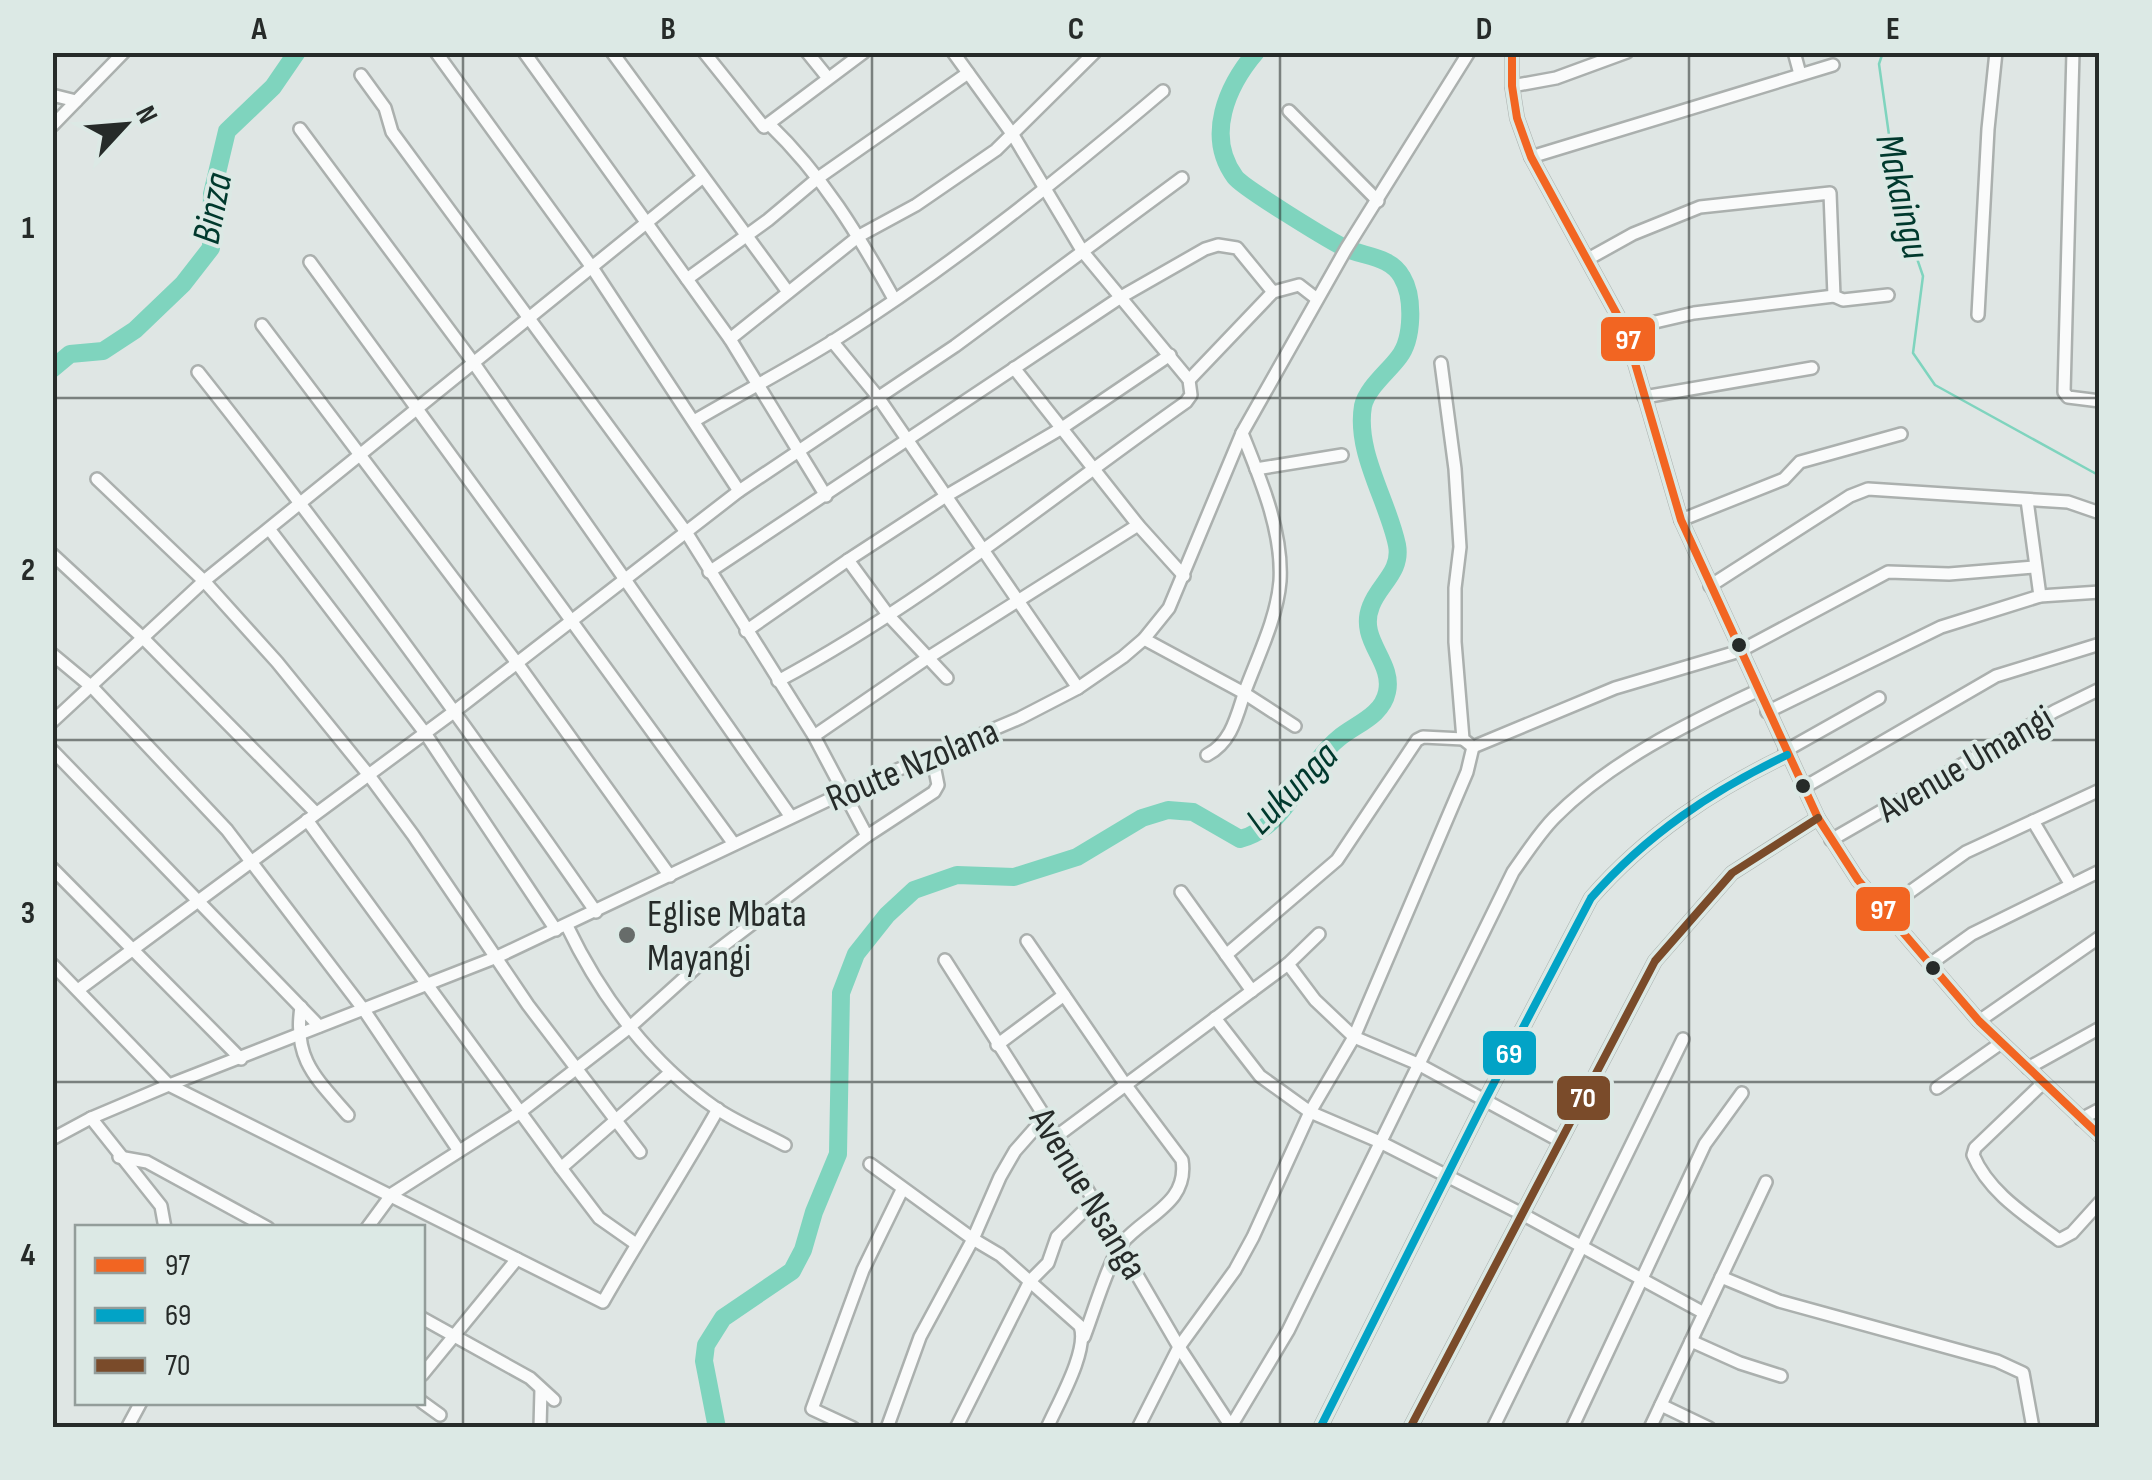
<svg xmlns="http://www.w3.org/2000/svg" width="2152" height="1480" font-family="'Sofia Sans Condensed',sans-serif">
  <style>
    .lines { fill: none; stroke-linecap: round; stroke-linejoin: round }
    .stream { stroke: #7fd4be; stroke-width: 2.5 }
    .river { stroke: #7fd4be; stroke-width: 18 }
    .minor-casing { stroke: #abb0ae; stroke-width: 16 }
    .minor { stroke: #fafbfb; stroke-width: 11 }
    .bus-1-casing { stroke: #dce9e5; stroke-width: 15 }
    .bus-2-casing { stroke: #dce9e5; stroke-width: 15 }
    .bus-3-casing { stroke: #dce9e5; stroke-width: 15 }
    .bus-1 { stroke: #f26522; stroke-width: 8 }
    .bus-2 { stroke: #02a3c6; stroke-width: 8 }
    .bus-3 { stroke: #7a4b2a; stroke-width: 8 }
    .grid { fill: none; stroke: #262b29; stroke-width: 2.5; stroke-opacity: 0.55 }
    .bus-dot { fill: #262b29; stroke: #dce9e5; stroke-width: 4 }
    .poi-dot { fill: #676c6a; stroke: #dce9e5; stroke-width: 4 }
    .labels { text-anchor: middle; stroke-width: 8; stroke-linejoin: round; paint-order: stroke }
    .street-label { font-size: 38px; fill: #262b29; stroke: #dce9e5 }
    .poi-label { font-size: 38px; fill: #262b29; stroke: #dce9e5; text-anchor: start }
    .water-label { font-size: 40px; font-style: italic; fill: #00392d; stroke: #dce9e5 }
    .line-badge { stroke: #dce9e5; stroke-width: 4 }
    .badge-label { font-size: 28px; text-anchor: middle; font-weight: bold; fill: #fff }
    .neatline { fill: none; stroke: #262b29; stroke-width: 4 }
    .grid-label { font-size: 32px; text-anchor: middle; font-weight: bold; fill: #262b29 }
  </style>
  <rect width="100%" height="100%" fill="#dfe6e4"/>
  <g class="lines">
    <polyline class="stream" points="1883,52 1879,64 1899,206 1923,276 1913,353 1935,385 2100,476"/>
    <g class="river">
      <polyline points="52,369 70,354 103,351 135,330 183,284 211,248 212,194 227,131 273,87 297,52"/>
      <path d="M717,1428L704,1361L706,1345L723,1318L792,1271L803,1250L814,1212L838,1154L841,993L856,954L887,915L914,890L957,875L1014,877L1077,857L1142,818L1168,810L1193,812L1240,839C1287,828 1304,766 1339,738C1356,724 1382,716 1387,692C1394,661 1357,640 1371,606C1379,584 1402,572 1397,545C1388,501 1355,452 1363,406C1367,388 1388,372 1399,357C1413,339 1414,297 1402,277C1390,255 1362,257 1343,247C1327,239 1242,187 1235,177C1205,136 1227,86 1256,52"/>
    </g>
    <g class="minor-casing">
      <g id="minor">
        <polyline points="436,52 591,266 739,491"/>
        <polyline points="524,52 730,339 826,496"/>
        <polyline points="612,52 788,292"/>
        <polyline points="704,52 764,127 864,52"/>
        <polyline points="807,52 828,78"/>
        <polyline points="1512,52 1512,86 1517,118 1531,157 1625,329 1681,520 1818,818 1858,880 1979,1021 2100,1136"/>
        <polyline points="1794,52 1800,74"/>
        <polyline points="2073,52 2064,392 2068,397 2100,401"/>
        <polyline points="361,75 385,108 392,132 686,532 814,736 867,836"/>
        <polyline points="1512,86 1556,78 1627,52"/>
        <polyline points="52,95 76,101"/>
        <polyline points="1289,111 1378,201"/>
        <path d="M769,124C823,176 858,234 894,299"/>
        <polyline points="52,126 124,52"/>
        <polyline points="300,129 473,362 791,817"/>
        <polyline points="1531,157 1833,65"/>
        <polyline points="1588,259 1633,234 1700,207 1830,193 1834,296 1843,300 1888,295"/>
        <polyline points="310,262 734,844"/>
        <polyline points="687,279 768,220 818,178 968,73"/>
        <polyline points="1978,315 1988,129 1996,52"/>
        <polyline points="262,325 517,663 670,876"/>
        <polyline points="1625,329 1694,313 1834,296"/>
        <polyline points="730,339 859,236 916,205 996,150 1095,52"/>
        <polyline points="832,341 878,397 1078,688"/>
        <polyline points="1441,363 1455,469 1460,547 1455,588 1455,642 1463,739 1473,747"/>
        <polyline points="1014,368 1138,525 1184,576"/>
        <path d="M198,372C337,547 468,728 596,912"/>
        <polyline points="1189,380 1273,292 1299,285 1317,299"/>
        <polyline points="1644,397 1812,368"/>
        <path d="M694,421C740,394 788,369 833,341C950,267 1058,180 1163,91"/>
        <polyline points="1256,469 1342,455"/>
        <polyline points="97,479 204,581 277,662 368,774 413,835 528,1005 640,1152"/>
        <polyline points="2027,500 2040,596"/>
        <polyline points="1681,520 1784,479 1800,462 1901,434"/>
        <polyline points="270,530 425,733 556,930"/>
        <polyline points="52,554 144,639 316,813"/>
        <polyline points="848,560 889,616 947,678"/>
        <polyline points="709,572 1121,297 1205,249 1218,245 1237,248 1273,292"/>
        <polyline points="1710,586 1850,496 1868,489 2068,502 2100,513"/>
        <polyline points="746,631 848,560 946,496 1062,428 1170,355"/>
        <polyline points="1144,639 1244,693 1295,726"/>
        <polyline points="52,654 93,688 227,830 364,1010 459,1151"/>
        <path d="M778,681C924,603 1051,497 1186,402L1191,395L1189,380L1083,252L1013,135L953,52"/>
        <polyline points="1767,712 1941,627 2040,596 2100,592"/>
        <polyline points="52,722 204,581 703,177"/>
        <polyline points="814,736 926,659 1138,525"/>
        <polyline points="1473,747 1615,688 1740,651 1888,572 1949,574 2034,567"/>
        <polyline points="52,750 319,1026"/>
        <polyline points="1785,751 1879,698"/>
        <path d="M1207,755C1232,742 1237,715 1245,691C1258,656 1277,618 1280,581C1283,531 1260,478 1242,433"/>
        <polyline points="1803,788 1996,676 2100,644"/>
        <polyline points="307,820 561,1168 599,1218 636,1244"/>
        <polyline points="2033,821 2071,885"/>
        <polyline points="1831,840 2055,711 2100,689"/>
        <polyline points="52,868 241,1059"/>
        <polyline points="1181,892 1252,991"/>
        <polyline points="1883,911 1966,852 2100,790"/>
        <path d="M567,926C601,997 651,1064 717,1109C738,1123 763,1133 785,1145"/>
        <path d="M1027,941L1125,1084L1182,1160C1189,1203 1146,1215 1122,1243C1109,1260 1093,1314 1084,1337"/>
        <polyline points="1226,955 1337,860 1417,740 1423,737 1463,739"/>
        <polyline points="945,960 1045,1117 1179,1347 1232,1428"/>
        <path d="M52,964L169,1085L603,1302C640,1237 681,1175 718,1109"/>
        <polyline points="1288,964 1315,1000 1354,1037 1418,1064 1560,1141"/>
        <polyline points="1930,964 1972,934 2100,871"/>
        <polyline points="78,990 455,711 739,491 955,346 1182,178"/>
        <path d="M301,1007C293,1059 316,1078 348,1115"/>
        <polyline points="1215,1018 1260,1076 1310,1112 1380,1142 1522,1214 1704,1313"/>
        <polyline points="1979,1021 2100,937"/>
        <polyline points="997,1045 1064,995"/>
        <polyline points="2028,1068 2100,1028"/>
        <path d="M2043,1083L1975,1148L1973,1155C1989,1193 2027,1216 2059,1240L2072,1233L2100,1202"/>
        <polyline points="1937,1088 2001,1043"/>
        <polyline points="91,1118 161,1206 165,1228"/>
        <polyline points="2081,1119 2100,1109"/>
        <polyline points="1057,1136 1288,964 1319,934"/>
        <polyline points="52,1139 91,1118 169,1085 497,957 845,792 1020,718 1078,688 1123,657 1144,639 1169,608 1242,433 1346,249 1469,52"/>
        <polyline points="119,1157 147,1162 268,1228"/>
        <path d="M870,1164L973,1239L1000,1255L1080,1326C1089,1350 1058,1403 1047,1428"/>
        <polyline points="561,1168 671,1072"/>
        <polyline points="367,1228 392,1194 519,1113 630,1027 702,962 867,836 934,792 938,785 932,755"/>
        <polyline points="1721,1277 1779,1301 1997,1361 2023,1373 2033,1428"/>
        <polyline points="422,1318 530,1378 554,1400"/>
        <polyline points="1691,1341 1740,1363 1781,1376"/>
        <polyline points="422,1375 517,1259"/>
        <polyline points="422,1402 440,1415"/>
        <polyline points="1661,1405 1709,1428"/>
        <polyline points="127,1428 141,1402"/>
        <polyline points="540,1428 541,1389"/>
        <polyline points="853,1428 812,1409 863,1270 902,1190"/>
        <polyline points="887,1428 920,1337 973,1239 1000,1177 1015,1151 1045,1117"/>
        <polyline points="956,1428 1030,1281 1048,1263 1057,1237 1095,1200"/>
        <polyline points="1138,1428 1179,1347 1235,1270 1253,1237 1310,1112 1354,1037 1467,772 1473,747"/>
        <path d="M1230,1428L1288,1331L1513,872C1526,854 1539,833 1555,817C1611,761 1686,724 1757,691"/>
        <path d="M1320,1428L1485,1100L1591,898C1646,835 1712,791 1787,755"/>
        <polyline points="1410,1428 1655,961 1732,873 1818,818"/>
        <polyline points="1493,1428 1683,1039"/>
        <polyline points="1572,1428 1705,1144 1742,1093"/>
        <polyline points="1650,1428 1766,1182"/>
      </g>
    </g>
    <use href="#minor" class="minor"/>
    <g class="bus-1-casing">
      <polyline id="bus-1" points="1512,52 1512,86 1517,118 1531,157 1625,329 1681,520 1818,818 1858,880 1979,1021 2100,1136"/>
    </g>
    <g class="bus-2-casing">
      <path id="bus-2" d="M1320,1428L1485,1100L1591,898C1646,835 1712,791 1787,755"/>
    </g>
    <g class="bus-3-casing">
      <polyline id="bus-3" points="1410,1428 1655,961 1732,873 1818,818"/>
    </g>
    <use href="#bus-1" class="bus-1"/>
    <use href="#bus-2" class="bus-2"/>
    <use href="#bus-3" class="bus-3"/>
  </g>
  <path class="grid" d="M463,52V1428M872,52V1428M1280,52V1428M1689,52V1428M52,398H2100M52,740H2100M52,1082H2100"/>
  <g class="bus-dot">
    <circle cx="1739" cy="645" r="9"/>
    <circle cx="1803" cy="786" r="9"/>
    <circle cx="1933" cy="968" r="9"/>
  </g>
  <circle class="poi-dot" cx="627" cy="935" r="10"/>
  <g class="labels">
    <g class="street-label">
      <text transform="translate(1965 763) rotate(-30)" y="13">Avenue Umangi</text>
      <text transform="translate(912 764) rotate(-23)" y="13">Route Nzolana</text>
      <text transform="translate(1089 1193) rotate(59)" y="13">Avenue Nsanga</text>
    </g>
    <g class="poi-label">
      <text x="647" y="926">Eglise Mbata<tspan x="647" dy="44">Mayangi</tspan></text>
    </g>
    <g class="water-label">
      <text transform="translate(1904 196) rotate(77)" y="14">Makaingu</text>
      <text transform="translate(211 208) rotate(-79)" y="14">Binza</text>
      <text transform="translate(1291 787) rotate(-45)" y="14">Lukunga</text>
    </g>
  </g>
  <g class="line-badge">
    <rect x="1599" y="315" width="58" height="48" rx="10" fill="#f26522"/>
    <rect x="1854" y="885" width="58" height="48" rx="10" fill="#f26522"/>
    <rect x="1481" y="1029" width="57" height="48" rx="10" fill="#02a3c6"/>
    <rect x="1555" y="1074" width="57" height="48" rx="10" fill="#7a4b2a"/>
  </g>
  <g class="badge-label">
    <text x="1628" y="349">97</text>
    <text x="1883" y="919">97</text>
    <text x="1509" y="1063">69</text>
    <text x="1583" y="1107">70</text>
  </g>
  <rect width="2152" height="1480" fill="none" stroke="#dce9e5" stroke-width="110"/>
  <rect x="75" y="1225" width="350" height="180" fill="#dce9e5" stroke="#939d9a" stroke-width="2.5"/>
  <rect x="95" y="1258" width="50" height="15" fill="#f26522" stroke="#939d9a" stroke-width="2.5"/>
  <text x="165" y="1275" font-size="30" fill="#262b29">97</text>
  <rect x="95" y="1308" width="50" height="15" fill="#02a3c6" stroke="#939d9a" stroke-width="2.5"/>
  <text x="165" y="1325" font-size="30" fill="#262b29">69</text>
  <rect x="95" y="1358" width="50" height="15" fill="#7a4b2a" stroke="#939d9a" stroke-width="2.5"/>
  <text x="165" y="1375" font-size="30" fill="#262b29">70</text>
  <g transform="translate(125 125) rotate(64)" stroke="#dce9e5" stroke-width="8" paint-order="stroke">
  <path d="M0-8L18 38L0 25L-18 38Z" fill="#262b29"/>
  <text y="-15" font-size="28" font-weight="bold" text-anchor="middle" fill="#262b29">N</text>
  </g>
  <rect x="55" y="55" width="2042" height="1370" class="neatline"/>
  <g class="grid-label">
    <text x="259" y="39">A</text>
    <text x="668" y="39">B</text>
    <text x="1076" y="39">C</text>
    <text x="1484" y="39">D</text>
    <text x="1893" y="39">E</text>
    <text x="28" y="238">1</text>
    <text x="28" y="580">2</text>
    <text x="28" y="923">3</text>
    <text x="28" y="1265">4</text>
  </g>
</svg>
